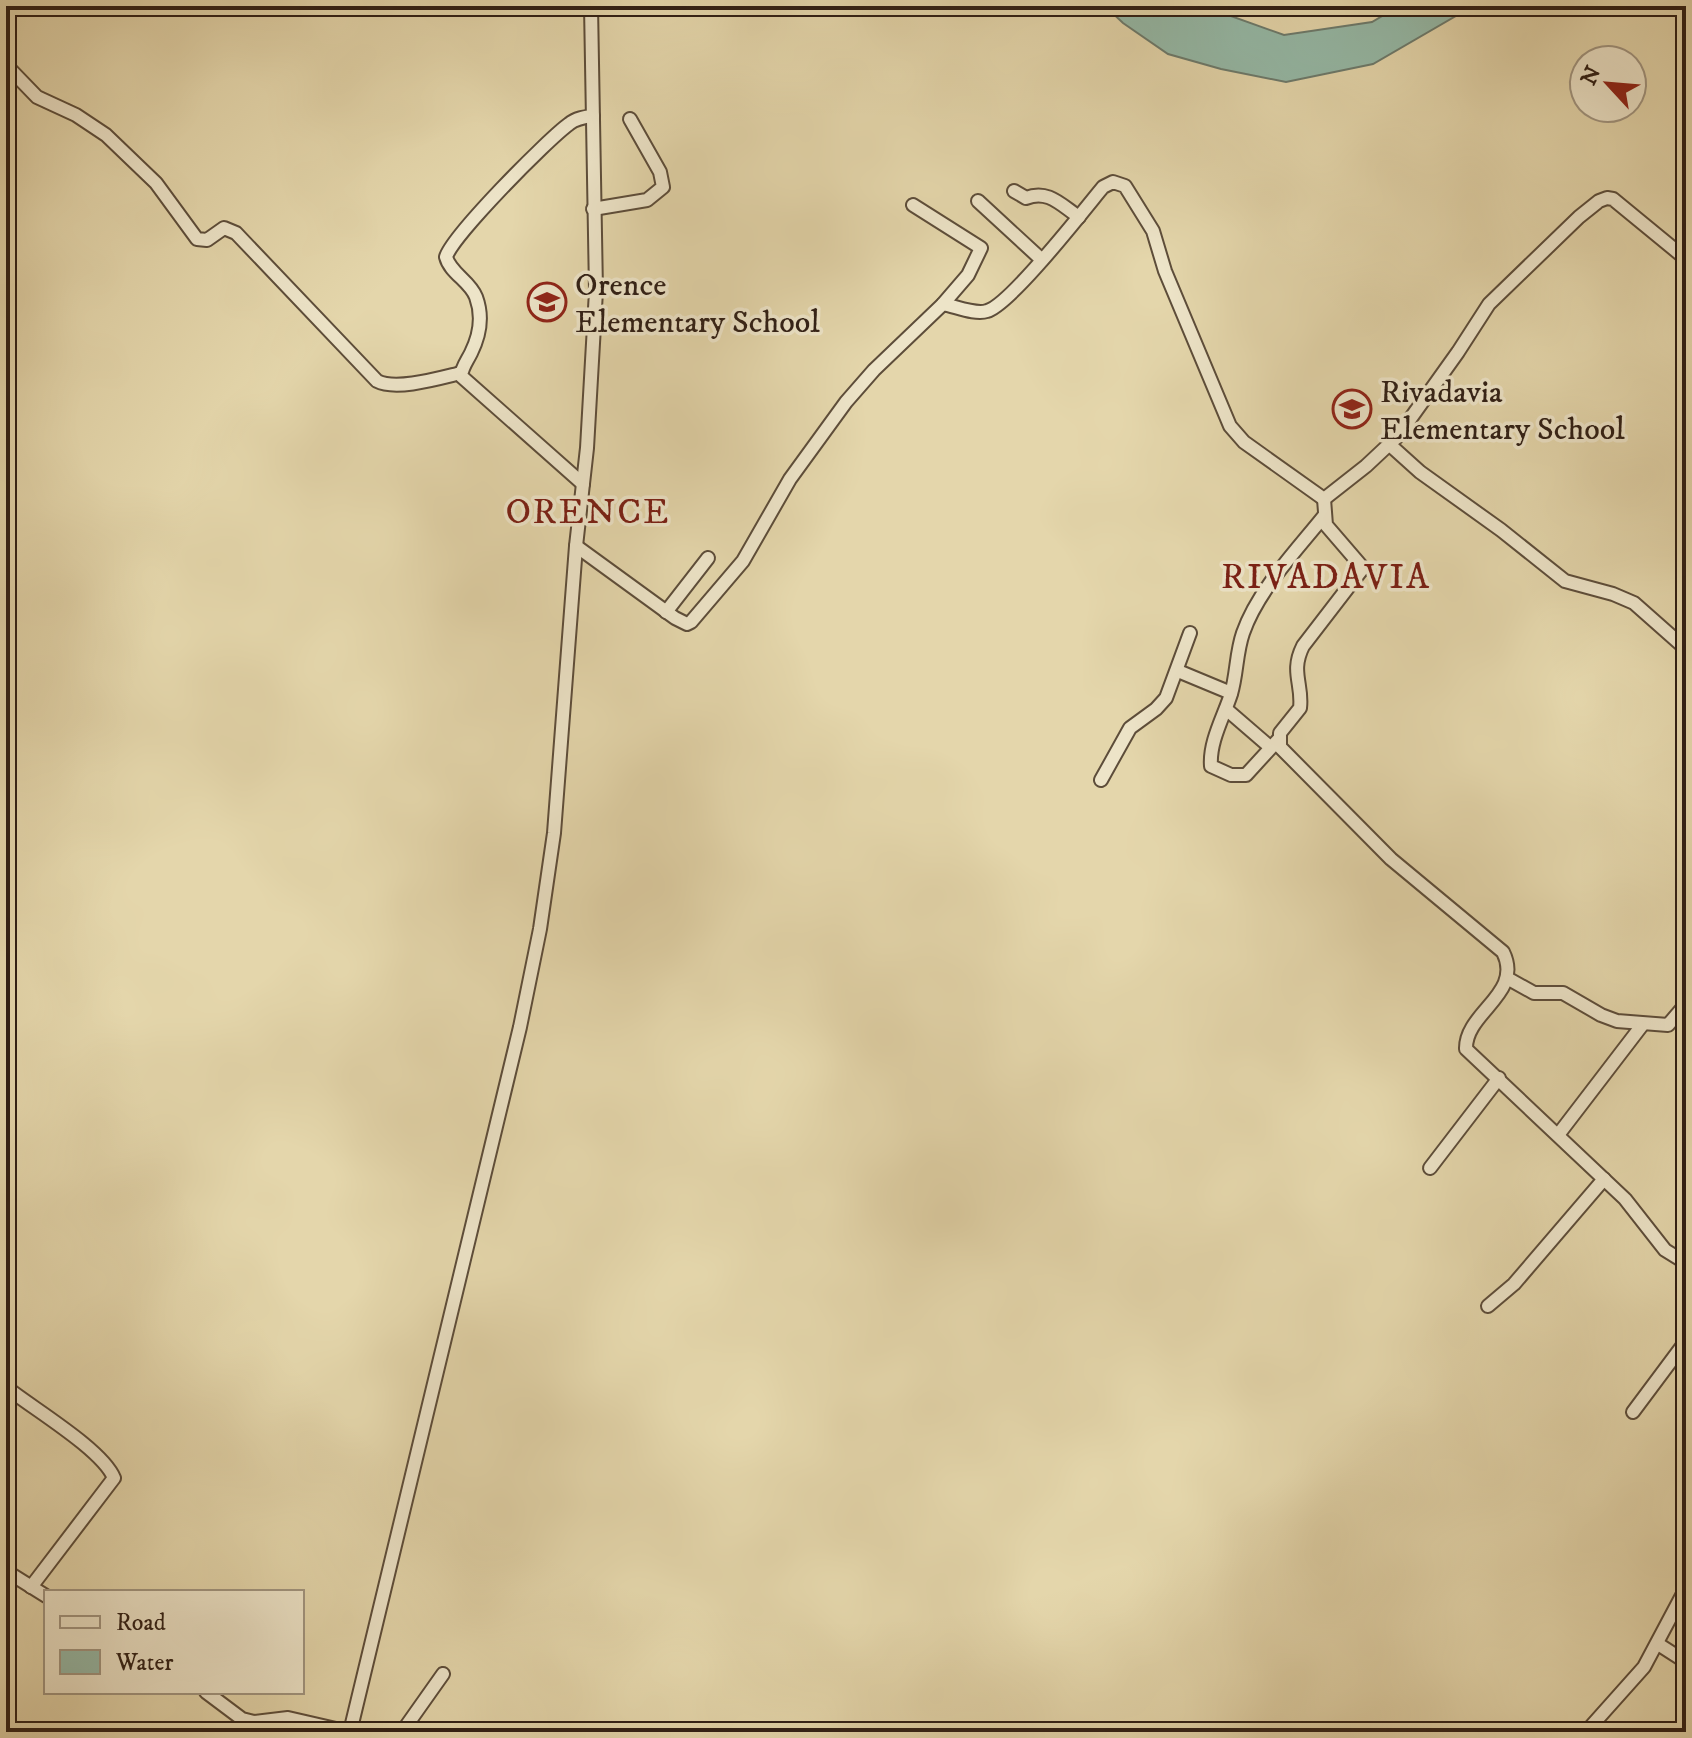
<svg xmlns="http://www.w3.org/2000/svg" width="1692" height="1738" font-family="'IM FELL DW Pica',serif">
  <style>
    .water { fill: #95b9a7; stroke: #6d7b6d; stroke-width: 2 }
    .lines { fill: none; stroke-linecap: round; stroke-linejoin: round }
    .minor-casing { stroke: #5d4d3a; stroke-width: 16 }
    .minor { stroke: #ede4c8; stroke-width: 12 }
    .labels { text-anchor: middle; stroke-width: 7; stroke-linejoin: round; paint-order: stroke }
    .poi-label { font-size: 32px; fill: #301f15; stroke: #ede4c8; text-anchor: start }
    .quarter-label { font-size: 36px; letter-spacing: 2px; fill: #7a1f14; stroke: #ede4c8 }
  </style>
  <rect width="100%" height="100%" fill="#e4d6ab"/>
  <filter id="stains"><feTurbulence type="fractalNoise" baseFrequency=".0025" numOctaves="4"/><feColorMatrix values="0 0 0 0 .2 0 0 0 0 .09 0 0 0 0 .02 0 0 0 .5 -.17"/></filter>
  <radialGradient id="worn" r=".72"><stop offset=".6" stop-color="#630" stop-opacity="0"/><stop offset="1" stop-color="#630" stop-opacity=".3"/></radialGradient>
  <polygon class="water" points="1105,6 1203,6 1284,35 1372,22 1399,6 1473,6 1373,64 1286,82 1221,69 1168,54 1123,23"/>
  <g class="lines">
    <g class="minor-casing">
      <g id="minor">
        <polyline points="841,8 842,6"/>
        <path d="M6,65L37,97L76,115L106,135L156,183L197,239L207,240L224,228L236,233L377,381C396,391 440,378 461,373"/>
        <path d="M1014,191L1026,198C1048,189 1061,205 1079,217"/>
        <polyline points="978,201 1042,260"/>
        <polyline points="913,205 981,248 968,275 943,304"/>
        <polyline points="593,209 647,200 663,187 660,172 630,119"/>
        <polyline points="1390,445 1420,472 1501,530 1565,581 1613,594 1634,603 1686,649"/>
        <path d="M583,484L461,376C462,367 467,361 471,353C480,335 483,316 476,297C470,281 450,273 446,257C452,236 548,139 569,124C576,118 585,117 593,116"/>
        <path d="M1324,499L1326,525L1363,568L1303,646C1290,672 1303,684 1300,708L1280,733V747L1391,859L1503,952C1524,994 1465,1012 1466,1049L1625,1199L1665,1250L1686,1263"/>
        <path d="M576,546L675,618L687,624L691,622L743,561L790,479L846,402L874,370L943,304C955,306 975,315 987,311C1010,305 1084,210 1103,187L1113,182L1125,186L1153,231L1165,271L1230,426L1244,442L1324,499L1366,466L1398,436L1458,352L1489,304L1579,217L1599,201L1607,198L1613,199L1686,259"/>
        <polyline points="666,612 708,558"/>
        <polyline points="1178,671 1231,693"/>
        <polyline points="1226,709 1270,747"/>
        <path d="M1278,740L1246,775H1231L1211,766C1209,742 1224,716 1231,694C1237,674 1236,653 1243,633C1258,590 1296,551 1324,516"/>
        <polyline points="1101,780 1130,728 1156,709 1166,698 1190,633"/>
        <polyline points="1507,978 1534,993 1563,993 1601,1015 1617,1021 1668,1025 1686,1004"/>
        <polyline points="1558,1135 1643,1024"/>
        <polyline points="1430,1168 1499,1078"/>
        <polyline points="1488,1306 1514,1284 1604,1179"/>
        <path d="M6,1387C32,1408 102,1449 114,1478L31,1587"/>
        <polyline points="1633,1412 1686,1341"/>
        <polyline points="6,1571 46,1596"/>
        <polyline points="1658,1644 1686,1662"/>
        <polyline points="206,1692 242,1719 254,1722 288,1718 349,1732"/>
        <polyline points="350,1732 520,1027 540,929 554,833 576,546 587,448 596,291 591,6"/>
        <polyline points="402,1732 443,1674"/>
        <polyline points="1586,1732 1644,1667 1686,1588"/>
      </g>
    </g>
    <use href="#minor" class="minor"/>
  </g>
  <defs>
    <g id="school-ring" transform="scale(2)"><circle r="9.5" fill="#ede4c8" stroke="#8f2418" stroke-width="1.5"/><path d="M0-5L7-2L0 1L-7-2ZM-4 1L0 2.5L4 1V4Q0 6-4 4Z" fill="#8f2418"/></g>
  </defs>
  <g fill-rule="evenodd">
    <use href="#school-ring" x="547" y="302"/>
    <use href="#school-ring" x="1352" y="409"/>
  </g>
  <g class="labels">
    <g class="poi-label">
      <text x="575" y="295">Orence<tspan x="575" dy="37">Elementary School</tspan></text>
      <text x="1380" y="402">Rivadavia<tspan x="1380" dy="37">Elementary School</tspan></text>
    </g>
    <g class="quarter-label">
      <text x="588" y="523">ORENCE</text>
      <text x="1326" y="588">RIVADAVIA</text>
    </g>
  </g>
  <rect width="1692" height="1738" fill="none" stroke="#e4d6ab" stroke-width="32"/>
  <rect x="8" y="8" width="1676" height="1722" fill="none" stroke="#301f15" stroke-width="4"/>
  <rect x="16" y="16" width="1660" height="1706" fill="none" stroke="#301f15" stroke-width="2"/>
  <rect x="44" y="1590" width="260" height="104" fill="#ede4c8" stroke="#a19580" stroke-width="2"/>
  <rect x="60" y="1616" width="40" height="12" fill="#ede4c8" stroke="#a19580" stroke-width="2"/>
  <text x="116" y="1630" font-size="24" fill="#301f15">Road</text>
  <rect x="60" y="1650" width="40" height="24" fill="#95b9a7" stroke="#a19580" stroke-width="2"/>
  <text x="116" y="1670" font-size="24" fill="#301f15">Water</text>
  <g transform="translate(1608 84) rotate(296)"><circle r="38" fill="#ede4c8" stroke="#a19580" stroke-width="2"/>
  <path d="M0-6L14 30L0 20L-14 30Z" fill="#8f2418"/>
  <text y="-12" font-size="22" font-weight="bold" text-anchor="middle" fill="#301f15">N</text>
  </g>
  <rect width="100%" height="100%" filter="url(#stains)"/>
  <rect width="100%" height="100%" fill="url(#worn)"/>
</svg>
